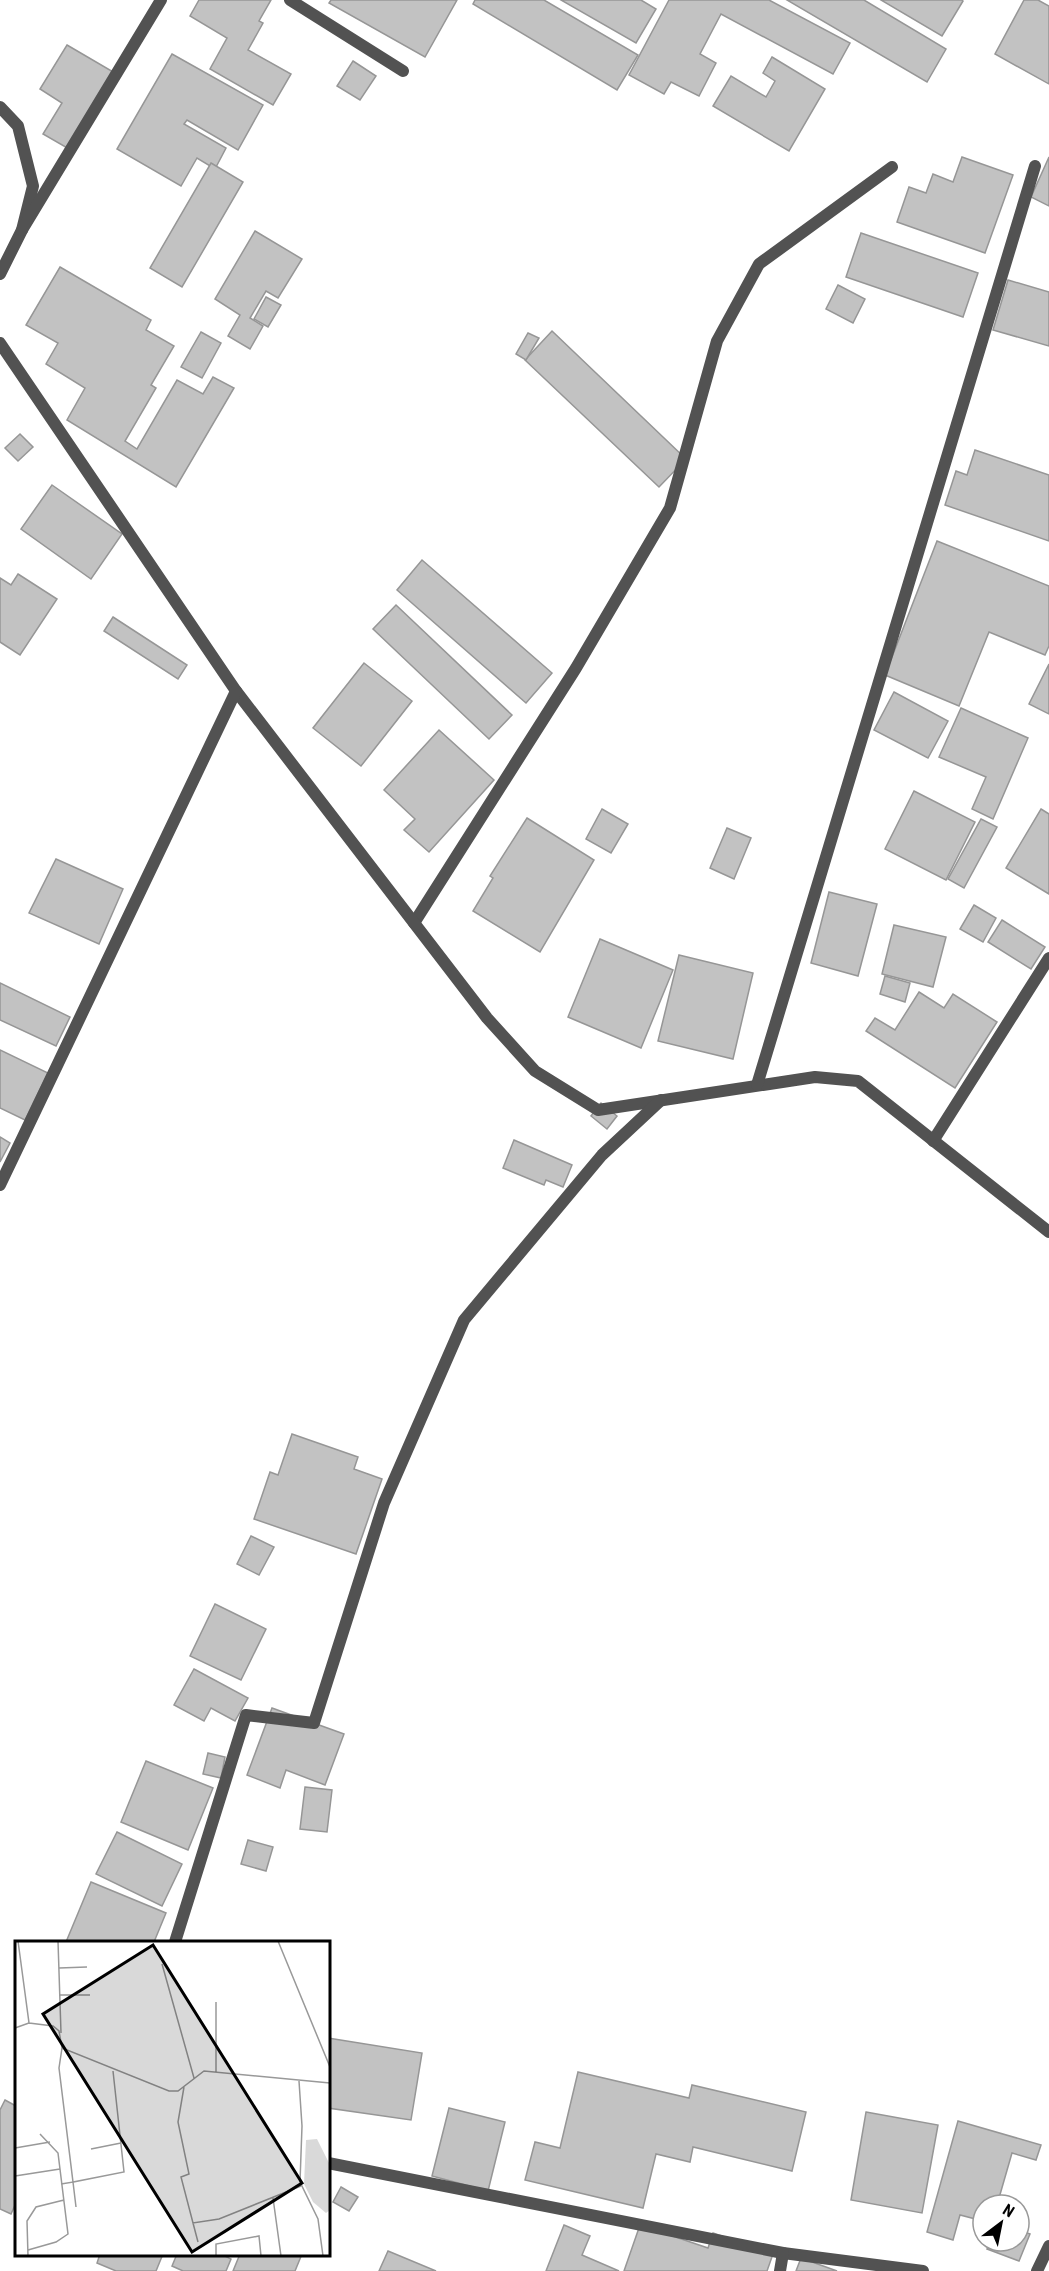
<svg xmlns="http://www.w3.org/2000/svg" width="1049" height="2271" font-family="'Roboto Condensed',sans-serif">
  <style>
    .building { fill: #c2c2c2; stroke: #969696; stroke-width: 1.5 }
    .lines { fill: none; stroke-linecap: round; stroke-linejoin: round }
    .service { stroke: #525252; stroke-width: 12 }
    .minor { stroke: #525252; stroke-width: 12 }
    .tertiary { stroke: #525252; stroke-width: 12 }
    .inset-road { fill: none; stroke: #999; stroke-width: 1.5 }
    .view { fill: #000; fill-opacity: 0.15; stroke: #000; stroke-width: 3 }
    .inset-edge { fill: none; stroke: #000; stroke-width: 3 }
  </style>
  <rect width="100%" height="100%" fill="#fff"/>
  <g class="building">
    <polygon points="199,0 271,0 259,21 263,23 248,50 291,74 273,105 210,69 227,38 190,16"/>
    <polygon points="331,0 457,0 425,57 329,3"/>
    <polygon points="475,0 544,0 638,55 617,90 473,4"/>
    <polygon points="561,0 641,0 656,9 636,43"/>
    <polygon points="669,0 769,0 850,43 833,74 721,14 700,54 716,63 699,96 671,82 664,94 629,75"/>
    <polygon points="787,0 864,0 946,49 927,82"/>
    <polygon points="881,0 962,0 963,1 942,36"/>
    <polygon points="1024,0 1038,0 1049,6 1049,84 995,54"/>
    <polygon points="67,45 115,73 69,149 43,134 62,103 40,89"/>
    <polygon points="172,54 263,105 238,150 187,120 184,124 226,148 215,169 197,158 181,186 117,149"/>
    <polygon points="772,57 825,89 789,151 713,106 731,76 766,97 775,81 763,73"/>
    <polygon points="353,61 376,76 360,100 337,86"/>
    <polygon points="962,157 1013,175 985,253 897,222 909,187 926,193 933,174 953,182"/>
    <polygon points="1049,157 1049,206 1031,197"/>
    <polygon points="211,163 243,182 182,287 150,268"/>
    <polygon points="255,231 302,259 278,298 266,291 250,318 263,326 250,349 228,336 240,315 215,299"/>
    <polygon points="861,233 978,273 963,317 846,277"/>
    <polygon points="60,267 151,320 146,330 174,346 151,385 156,388 125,441 137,449 177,380 203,394 213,377 234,388 176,487 67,420 85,388 46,364 58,343 26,325"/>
    <polygon points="1008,280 1049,292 1049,346 993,330"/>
    <polygon points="838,285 865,299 853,323 826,309"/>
    <polygon points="266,297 281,305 268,327 254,319"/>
    <polygon points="552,331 686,459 659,487 525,360"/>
    <polygon points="201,332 221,343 202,378 181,367"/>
    <polygon points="528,333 539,338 526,360 516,354"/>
    <polygon points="20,434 33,447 18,461 5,448"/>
    <polygon points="975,450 1049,475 1049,541 945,505 956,471 967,475"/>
    <polygon points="52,485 122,534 91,579 21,529"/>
    <polygon points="937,541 1049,586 1049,646 1045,655 989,632 959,706 885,675"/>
    <polygon points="422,560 552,673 526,703 397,590"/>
    <polygon points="18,574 57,599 20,655 0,642 0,578 11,585"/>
    <polygon points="396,605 512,715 489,739 373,629"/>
    <polygon points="113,617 187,665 178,679 104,631"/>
    <polygon points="364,663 412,701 361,766 313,728"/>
    <polygon points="1049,664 1049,714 1029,704"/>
    <polygon points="894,692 948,721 928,758 874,730"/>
    <polygon points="961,708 1028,738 993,819 972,809 986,777 939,757"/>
    <polygon points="439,730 494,780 429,852 404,830 415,819 384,790"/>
    <polygon points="914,791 975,822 946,880 885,849"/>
    <polygon points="602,809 628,824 611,853 586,839"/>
    <polygon points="1041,809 1049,814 1049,894 1006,868"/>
    <polygon points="527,818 594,860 540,952 473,911 493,878 490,876"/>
    <polygon points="981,819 997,827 964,888 948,879"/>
    <polygon points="727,828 751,838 734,879 710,868"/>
    <polygon points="56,859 123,889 99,944 29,913"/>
    <polygon points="829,892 877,904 858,976 811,963"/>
    <polygon points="974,905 996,918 983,942 960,929"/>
    <polygon points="1002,920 1045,947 1031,969 988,942"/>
    <polygon points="894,925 946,937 933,987 882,974"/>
    <polygon points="600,939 673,970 641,1048 568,1017"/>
    <polygon points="679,955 753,973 733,1059 658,1041"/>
    <polygon points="885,976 910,983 905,1002 880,994"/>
    <polygon points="0,983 70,1017 56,1046 0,1020"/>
    <polygon points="919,992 944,1008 953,994 997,1022 955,1088 866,1031 875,1018 895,1030"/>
    <polygon points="0,1050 48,1073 25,1120 0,1108"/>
    <polygon points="601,1103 617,1116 607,1129 591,1116"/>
    <polygon points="0,1137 10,1143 0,1162"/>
    <polygon points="514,1140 572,1165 563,1187 546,1180 544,1185 503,1168"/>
    <polygon points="292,1434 358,1457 354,1469 382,1479 356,1554 254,1519 270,1472 278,1475"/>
    <polygon points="251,1536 274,1547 259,1575 237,1564"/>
    <polygon points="215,1604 266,1629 241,1680 190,1656"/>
    <polygon points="194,1669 248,1698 235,1721 211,1708 204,1721 174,1705"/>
    <polygon points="272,1708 344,1734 325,1785 286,1770 280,1788 247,1775"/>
    <polygon points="208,1753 225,1757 221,1778 203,1774"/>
    <polygon points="146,1761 213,1788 188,1850 121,1822"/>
    <polygon points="305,1787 332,1790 327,1832 300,1829"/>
    <polygon points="117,1832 182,1864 162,1906 96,1874"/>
    <polygon points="248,1840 273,1847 266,1871 241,1864"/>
    <polygon points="91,1882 166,1913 154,1942 66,1942"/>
    <polygon points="328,2038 422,2053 411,2120 328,2108"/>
    <polygon points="578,2072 689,2098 692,2085 806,2112 792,2171 693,2147 690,2162 656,2154 643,2208 525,2180 535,2142 560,2148"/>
    <polygon points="5,2100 16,2106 16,2203 11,2214 0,2209 0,2110"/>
    <polygon points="449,2108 505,2122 488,2191 432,2176"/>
    <polygon points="866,2112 938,2125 922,2213 851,2200"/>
    <polygon points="958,2121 1041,2145 1036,2160 1012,2153 997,2205 983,2205 983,2221 960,2215 953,2240 927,2232"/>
    <polygon points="341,2187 358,2197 349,2211 333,2202"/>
    <polygon points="564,2225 590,2236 582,2255 619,2271 546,2271"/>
    <polygon points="640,2225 708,2248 713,2233 773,2254 767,2271 624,2271"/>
    <polygon points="1019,2230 1030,2234 1019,2261 987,2249 990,2241 1019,2241"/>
    <polygon points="388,2251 436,2271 379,2271"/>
    <polygon points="100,2254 163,2254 156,2271 116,2271 97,2263"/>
    <polygon points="177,2254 221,2254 231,2259 226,2271 183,2271 172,2266"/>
    <polygon points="240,2254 302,2254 295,2271 233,2271"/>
    <polygon points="801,2258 837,2271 796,2271"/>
  </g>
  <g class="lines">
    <polyline class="service" points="414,923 576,668 670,508 717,341 759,264 892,167"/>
    <g class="minor">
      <polyline points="290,0 403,71"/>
      <polyline points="0,107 18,126 33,186 22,230 0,274"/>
      <polyline points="22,230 161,0"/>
      <polyline points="0,343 236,691 487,1018 535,1071 598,1110 815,1077 858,1081 1049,1232"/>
      <polyline points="757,1085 1035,166"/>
      <polyline points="933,1141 1049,958"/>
      <polyline points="0,1185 236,691"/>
      <polyline points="175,1942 246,1715 314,1723 384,1503 464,1320 602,1155 661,1100"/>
      <polyline points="328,2163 783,2253 923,2271"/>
      <polyline points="780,2271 783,2253"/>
    </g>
    <polyline class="tertiary" points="1037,2271 1049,2246"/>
  </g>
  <g transform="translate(15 1941)">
    <rect width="315" height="315" fill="#fff"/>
    <path d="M302,198L315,224V269L311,272L298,261L289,243L291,199Z" fill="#d9d9d9"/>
    <path class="inset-road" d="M43,0L46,92M263,0L315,126M147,23L179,137M44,27L72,26M45,54H75M14,82L38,85L44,90L47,107L154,150H163L189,130L315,142M0,87L14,82L3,0M47,107L44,127L58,241L109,231L98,130M201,131V61M284,140L287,185L285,241L303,278L308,315M169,146L163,181L174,233L166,236L178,282L204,278L286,245M0,207L35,201M76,208L106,202M0,235L45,228M46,243L58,241L61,266M258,257L266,315M178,282L183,301M13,309L41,301L53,293L43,212L25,193M13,315L12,280L21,266L49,259M201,315V303L244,295L246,315"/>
    <path class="view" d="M138,4L287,242L177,311L28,73Z"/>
    <rect width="315" height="315" class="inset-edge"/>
  </g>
  <g transform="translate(1001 2223) rotate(32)"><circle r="28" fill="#ffffff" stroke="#999999" stroke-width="1.5"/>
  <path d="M0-4.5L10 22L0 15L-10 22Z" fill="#000000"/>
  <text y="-9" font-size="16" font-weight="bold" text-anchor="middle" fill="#000000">N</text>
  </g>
</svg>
